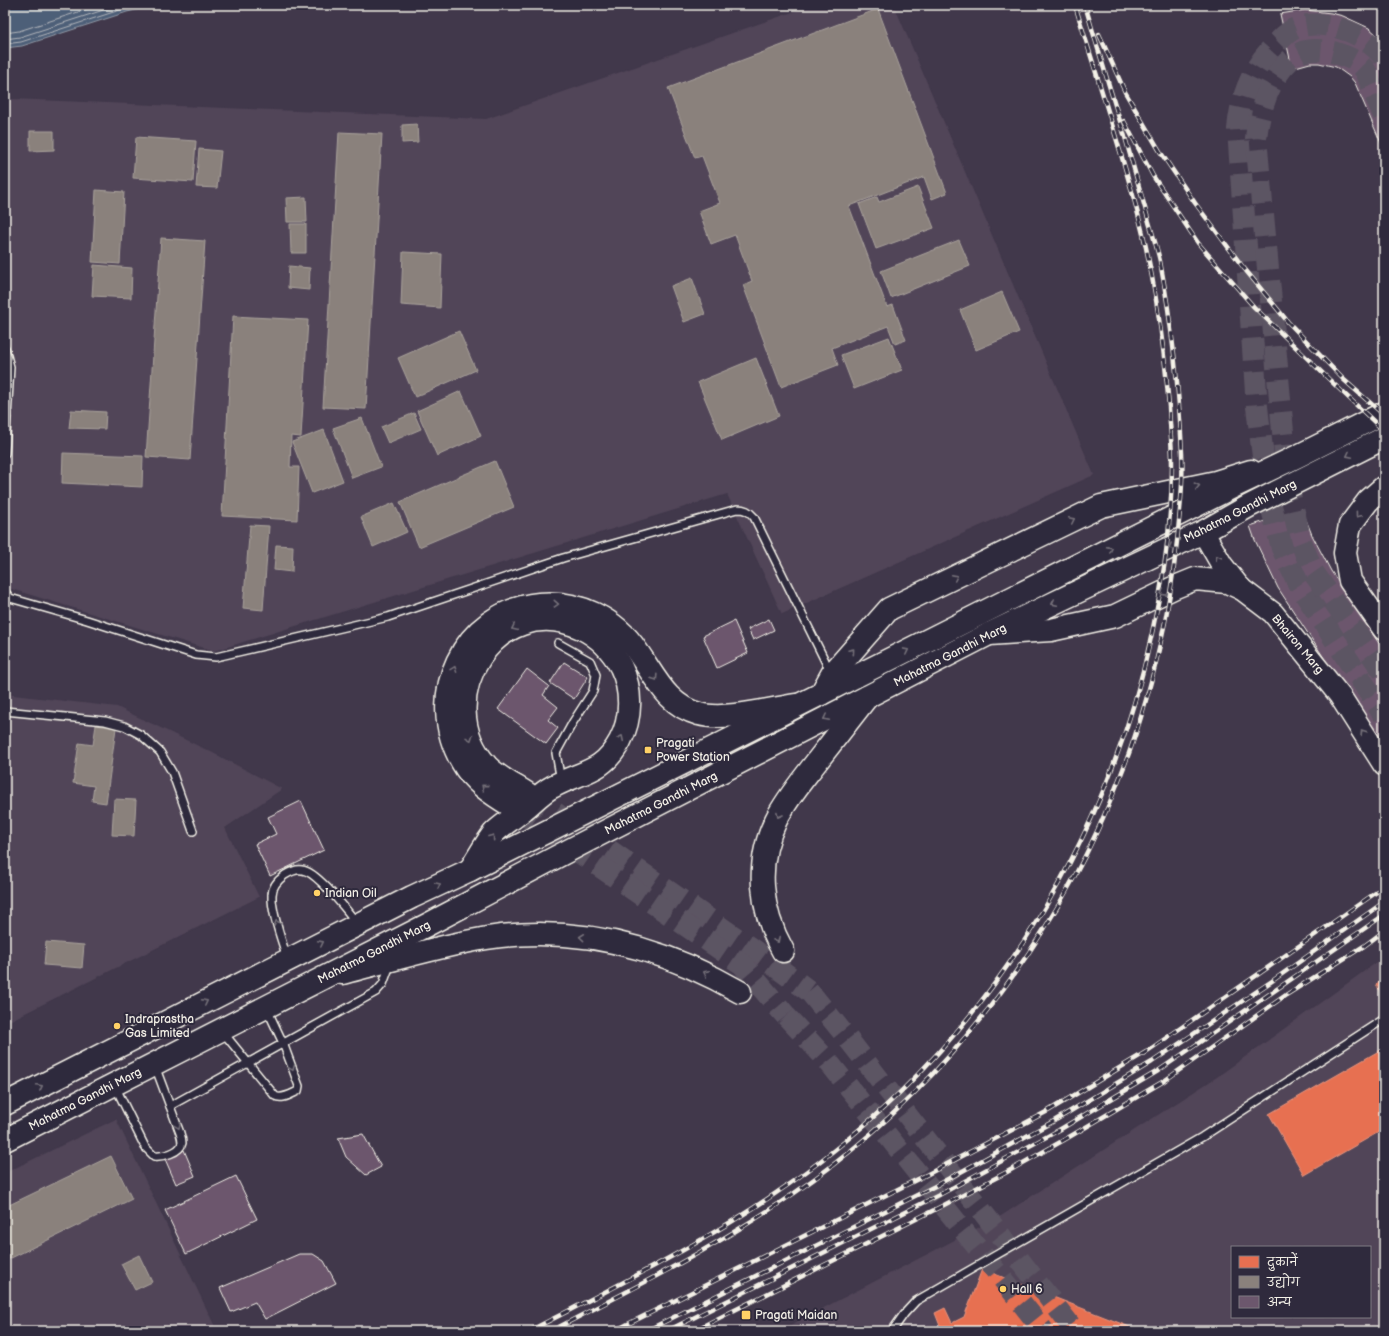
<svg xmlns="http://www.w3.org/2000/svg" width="1389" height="1336" font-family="'Balsamiq Sans','Playpen Sans Deva',sans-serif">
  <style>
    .built { fill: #514558; fill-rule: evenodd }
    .water { fill: #4e5e78; stroke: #9099a5 }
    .shops { fill: #e76f51; stroke: #eb967e }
    .industry { fill: #8a817c; stroke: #aaa39c }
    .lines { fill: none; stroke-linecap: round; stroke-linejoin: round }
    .shore { stroke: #b2b6bb; stroke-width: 1 }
    .building { fill: #6c576d; stroke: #f4f1e8 }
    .secondary-tunnel { stroke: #5c5463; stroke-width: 21; stroke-dasharray: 21 10; stroke-linecap: butt }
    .primary-tunnel { stroke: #5c5463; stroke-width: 22; stroke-dasharray: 22 11; stroke-linecap: butt }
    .service-casing { stroke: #f4f1e8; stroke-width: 10 }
    .secondary-casing { stroke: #f4f1e8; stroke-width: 24 }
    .primary-casing { stroke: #f4f1e8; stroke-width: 25 }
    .trunk-casing { stroke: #f4f1e8; stroke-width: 25 }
    .service { stroke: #2f2a3d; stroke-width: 7 }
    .secondary { stroke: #2f2a3d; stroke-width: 21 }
    .primary { stroke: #2f2a3d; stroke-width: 22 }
    .trunk { stroke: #2f2a3d; stroke-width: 22 }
    .rail-casing { stroke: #f4f1e8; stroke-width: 4.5 }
    .rail { stroke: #2f2a3d; stroke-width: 3; stroke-dasharray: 9; stroke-linecap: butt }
    .oneway { stroke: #747079 }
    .poi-dot { fill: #ffd166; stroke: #2f2a3d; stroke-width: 1.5 }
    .labels { text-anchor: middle; stroke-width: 4; stroke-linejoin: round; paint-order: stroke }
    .street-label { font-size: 12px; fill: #f4f1e8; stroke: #2f2a3d }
    .poi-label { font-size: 12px; fill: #f4f1e8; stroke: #2f2a3d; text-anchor: start }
  </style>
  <rect width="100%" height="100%" fill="#41384b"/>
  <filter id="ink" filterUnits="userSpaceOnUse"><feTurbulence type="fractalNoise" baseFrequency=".025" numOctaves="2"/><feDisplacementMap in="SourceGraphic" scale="8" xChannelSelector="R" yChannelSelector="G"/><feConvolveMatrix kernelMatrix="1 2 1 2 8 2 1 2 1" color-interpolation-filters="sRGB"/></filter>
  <g filter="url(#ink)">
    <g class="built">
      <polygon points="813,5 894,5 1094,475 782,614 727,494 214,651 5,587 5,101 13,99 486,119"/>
      <polygon points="5,694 117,707 213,753 282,789 225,828 259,897 5,1023"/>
      <path d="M1384,957V1331H779L1001,1216L1217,1077ZM1232,1247H1370V1317H1232Z"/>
      <polygon points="116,1119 217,1331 5,1331 5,1173"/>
    </g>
    <polygon class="water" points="5,5 157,5 127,12 22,46 5,48"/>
    <g class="shops">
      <polygon points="1384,980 1384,998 1376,984"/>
      <polygon points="1384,1048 1384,1129 1304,1175 1269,1114"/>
      <polygon points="982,1269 1140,1331 942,1331 935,1313 945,1308 952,1323 964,1317"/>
    </g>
    <g class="industry">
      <polygon points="878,9 947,193 932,199 924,177 849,206 887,307 893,305 906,340 895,344 888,326 832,348 838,365 781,387 743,285 752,281 735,235 711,244 699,211 720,203 702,156 695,158 668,88"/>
      <polygon points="417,124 418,142 402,143 402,125"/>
      <polygon points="30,131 54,131 54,150 30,151"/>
      <polygon points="339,132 382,134 366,409 323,407"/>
      <polygon points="136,137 196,141 193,182 133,178"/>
      <polygon points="199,149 221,151 217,188 196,187"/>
      <polygon points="918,187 934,228 876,249 859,204 877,197 879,202"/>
      <polygon points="96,190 124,192 120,264 92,262"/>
      <polygon points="306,197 307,222 287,222 286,198"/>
      <polygon points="290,224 306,224 306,253 291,253"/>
      <polygon points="161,238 205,241 190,460 146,457"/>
      <polygon points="959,240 970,266 891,298 881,271"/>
      <polygon points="403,252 442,254 440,308 401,305"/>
      <polygon points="94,265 132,268 131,298 92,296"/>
      <polygon points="289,266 310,268 309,290 288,288"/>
      <polygon points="692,278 705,314 684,322 671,286"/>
      <polygon points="1002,292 1019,332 976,350 960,310"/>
      <polygon points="233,316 308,320 301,437 291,436 290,467 299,467 297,520 222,516"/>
      <polygon points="459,331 476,370 415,397 398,358"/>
      <polygon points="889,337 902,370 854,389 841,355"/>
      <polygon points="756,358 779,416 722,440 698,382"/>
      <polygon points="461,391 481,436 437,456 417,411"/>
      <polygon points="71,410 106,412 105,429 69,428"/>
      <polygon points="414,413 421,429 388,443 381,427"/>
      <polygon points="362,418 381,467 352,478 333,428"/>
      <polygon points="324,430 343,481 312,493 292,442"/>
      <polygon points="63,453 143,456 142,487 62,483"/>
      <polygon points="495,461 514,507 419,547 400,502"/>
      <polygon points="394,503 407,532 373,547 361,517"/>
      <polygon points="250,525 269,526 263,610 243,608"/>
      <polygon points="276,545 293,546 292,572 274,570"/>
      <polygon points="96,725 116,728 106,803 92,801 94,786 73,783 79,743 93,745"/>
      <polygon points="114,799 136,800 134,836 112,835"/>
      <polygon points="46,942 84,945 82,968 44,965"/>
      <polygon points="111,1156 132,1199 5,1261 5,1207"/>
      <polygon points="139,1255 152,1282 135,1290 121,1264"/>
    </g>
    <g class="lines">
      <g class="shore">
        <polyline points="5,33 19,31 100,5"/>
        <polyline points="5,39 20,37 119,5"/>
        <polyline points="5,44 21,42 126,8 139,5"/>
      </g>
    </g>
    <g class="building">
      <polygon points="1305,10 1331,13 1343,16 1369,28 1384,41 1384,150 1355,83 1350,77 1336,67 1319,63 1310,63 1292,68 1280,14"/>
      <polygon points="1302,509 1312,535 1331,571 1384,651 1384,749 1278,588 1255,540 1250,526"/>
      <polygon points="769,619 774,630 753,640 748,629"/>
      <polygon points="734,621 748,653 717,668 703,636"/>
      <polygon points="564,662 588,677 574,699 550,683"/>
      <polygon points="527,669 549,686 543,695 558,707 548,720 558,728 546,744 498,709"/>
      <polygon points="301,801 324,850 270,876 255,844 276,834 268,817"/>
      <polygon points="363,1134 381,1167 366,1175 346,1157 338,1138"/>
      <polygon points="184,1150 195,1176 176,1184 165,1159"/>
      <polygon points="236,1176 257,1219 186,1254 165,1210"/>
      <polygon points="299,1254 313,1254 324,1261 336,1283 265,1319 255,1302 231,1312 220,1288"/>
    </g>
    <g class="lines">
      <g class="secondary-tunnel">
        <polyline points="809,991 849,1040 1075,1331"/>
        <polyline points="786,1016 827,1060 1044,1331"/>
      </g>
      <g class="primary-tunnel">
        <path d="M1384,57C1372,42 1357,33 1339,28C1326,24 1308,23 1296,28C1290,30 1284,36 1279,41C1253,65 1241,95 1238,129L1257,407L1267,490L1282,548L1298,583L1384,715"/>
        <path d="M1384,116C1380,105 1375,95 1371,85C1369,80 1368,74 1365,70C1359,61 1346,56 1336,53C1326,50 1310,48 1300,53C1272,68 1259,109 1256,138L1288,486L1301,542L1313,572L1384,672"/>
        <polyline points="528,794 756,952 809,991"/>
        <polyline points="516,809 742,964 786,1016"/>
      </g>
      <g class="service-casing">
        <g id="service">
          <polyline points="5,348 10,367 5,453"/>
          <path d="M5,592L10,598L87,620L196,655L216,657L388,617L563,558L737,509C745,509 749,511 754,517L830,671"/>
          <polyline points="558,643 590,661 596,675 593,691 573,722 556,753 561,781"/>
          <polyline points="5,711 105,721 124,726 141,735 160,752 172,772 193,831"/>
          <path d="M287,958C282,941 271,912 272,895C272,886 278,880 285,875C290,872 296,869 302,870C317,871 347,911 357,923"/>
          <path d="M222,1031L275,1096C282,1100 291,1094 298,1091L299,1086L283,1043L267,1009"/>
          <path d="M115,1086L145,1147L154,1156C162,1157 180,1153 182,1143C182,1140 181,1136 180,1133L155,1066"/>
          <polyline points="170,1106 376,992 383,984 390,965"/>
          <polyline points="892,1331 904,1314 916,1301 1202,1137 1384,1019"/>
        </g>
      </g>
      <g class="secondary-casing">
        <polyline id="secondary" points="1203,532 1222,565 1240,588 1273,613 1340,696 1384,765"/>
      </g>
      <g class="primary-casing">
        <g id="primary">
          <polyline points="1384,487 1368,501 1350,525 1345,553 1350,581 1384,629"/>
          <polyline points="989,634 1051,630 1115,616 1173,588 1195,579 1227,582 1240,588"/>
          <polyline points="821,694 832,674 889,609 1101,506 1216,482 1251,471"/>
          <path d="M516,809C495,796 474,784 462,762C424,697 462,612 539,604C578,600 616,619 637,651C655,676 667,706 699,714C723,721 770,709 795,705"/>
          <path d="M470,870C478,858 485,844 494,833C502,825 514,818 523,810C532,803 542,792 552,787C581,771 602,774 620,741C632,718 632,690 621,667C612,650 598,636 581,628C497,589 427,700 487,766C499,778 514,785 528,794"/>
          <path d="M783,951C760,910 755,863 776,820C786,800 801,782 814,765C832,742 849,720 867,697"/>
          <path d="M342,973C390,961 438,946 487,938C578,924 662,947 740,992"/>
        </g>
      </g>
      <g class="trunk-casing">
        <g id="trunk">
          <polyline points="5,1104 412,897 470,870 1235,486 1298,456 1384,413"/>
          <polyline points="5,1140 427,925 583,843 989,634 1203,532 1249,506 1384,438"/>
        </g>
      </g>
      <use href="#service" class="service"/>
      <use href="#secondary" class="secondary"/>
      <use href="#primary" class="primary"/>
      <use href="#trunk" class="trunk"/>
      <g class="rail-casing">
        <g id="rail">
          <polyline points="1099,34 1125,92 1161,153 1195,203 1243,267 1288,322 1343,379 1384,415"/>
          <polyline points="1124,121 1153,176 1198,243 1254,307 1335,385 1384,431"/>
          <path d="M529,1331C630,1279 733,1229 823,1159C992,1029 1108,840 1152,633C1164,578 1172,521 1172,464C1172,445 1170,426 1169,407C1165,358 1159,310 1149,262C1140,215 1125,168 1111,121C1099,83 1087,44 1075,5"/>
          <path d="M551,1331C648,1281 742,1234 829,1168C958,1069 1062,928 1120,777C1140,727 1154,675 1165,622C1172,585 1177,548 1180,510C1182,491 1183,472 1182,453C1179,389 1172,325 1160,261C1157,248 1153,235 1149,222C1141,193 1133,165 1125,137C1111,93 1098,49 1085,5"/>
          <polyline points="614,1331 928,1174 1048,1111 1146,1052 1384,887"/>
          <polyline points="646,1331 935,1186 1054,1121 1152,1062 1275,979 1384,902"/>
          <polyline points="667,1331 939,1195 1059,1130 1158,1071 1384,915"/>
          <polyline points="693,1331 944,1205 1007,1172 1064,1140 1164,1081 1286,995 1364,946 1384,931"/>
        </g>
      </g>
      <use href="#rail" class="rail"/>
    </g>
    <defs><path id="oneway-chevron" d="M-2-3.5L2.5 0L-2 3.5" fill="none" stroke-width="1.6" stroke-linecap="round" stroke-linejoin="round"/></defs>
    <g class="oneway">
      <use href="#oneway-chevron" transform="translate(1349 455) rotate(153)"/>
      <use href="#oneway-chevron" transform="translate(1197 486) rotate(-12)"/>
      <use href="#oneway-chevron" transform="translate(1358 515) rotate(127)"/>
      <use href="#oneway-chevron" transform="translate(1072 520) rotate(-26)"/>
      <use href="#oneway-chevron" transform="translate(1171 547) rotate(154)"/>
      <use href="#oneway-chevron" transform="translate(1110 549) rotate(-27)"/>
      <use href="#oneway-chevron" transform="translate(1218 558) rotate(-120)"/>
      <use href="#oneway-chevron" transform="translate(955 577) rotate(-26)"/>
      <use href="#oneway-chevron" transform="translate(1163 593) rotate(152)"/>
      <use href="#oneway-chevron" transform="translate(1054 603) rotate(154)"/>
      <use href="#oneway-chevron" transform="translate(556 604) rotate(4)"/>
      <use href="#oneway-chevron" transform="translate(514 628) rotate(155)"/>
      <use href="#oneway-chevron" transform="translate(852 651) rotate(-49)"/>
      <use href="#oneway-chevron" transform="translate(906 651) rotate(-27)"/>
      <use href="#oneway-chevron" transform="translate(454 669) rotate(-69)"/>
      <use href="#oneway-chevron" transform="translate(655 678) rotate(57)"/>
      <use href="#oneway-chevron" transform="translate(826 718) rotate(153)"/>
      <use href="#oneway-chevron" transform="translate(1363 732) rotate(-122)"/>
      <use href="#oneway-chevron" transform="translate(470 738) rotate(70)"/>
      <use href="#oneway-chevron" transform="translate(621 738) rotate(-64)"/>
      <use href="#oneway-chevron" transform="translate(484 787) rotate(-139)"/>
      <use href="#oneway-chevron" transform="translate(779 815) rotate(119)"/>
      <use href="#oneway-chevron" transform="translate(492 837) rotate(-54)"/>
      <use href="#oneway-chevron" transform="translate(438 885) rotate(-25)"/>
      <use href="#oneway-chevron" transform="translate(277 923) rotate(-106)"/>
      <use href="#oneway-chevron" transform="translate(582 937) rotate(-174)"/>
      <use href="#oneway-chevron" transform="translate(777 940) rotate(63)"/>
      <use href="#oneway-chevron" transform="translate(321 943) rotate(-27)"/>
      <use href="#oneway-chevron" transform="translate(706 973) rotate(-154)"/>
      <use href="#oneway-chevron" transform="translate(205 1002) rotate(-27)"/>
      <use href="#oneway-chevron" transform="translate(292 1068) rotate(69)"/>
      <use href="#oneway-chevron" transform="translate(40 1087) rotate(-27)"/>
      <use href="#oneway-chevron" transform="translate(178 1126) rotate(69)"/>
    </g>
  </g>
  <g class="poi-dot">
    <rect x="644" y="746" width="8" height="8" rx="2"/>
    <circle cx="317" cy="893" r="4"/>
    <circle cx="117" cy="1026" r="4"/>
    <circle cx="1003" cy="1289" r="4"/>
    <rect x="741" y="1310" width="10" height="10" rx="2"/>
  </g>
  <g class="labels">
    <g class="street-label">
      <text transform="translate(1240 511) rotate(-27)" y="4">Mahatma Gandhi Marg</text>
      <text transform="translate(1298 644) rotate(50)" y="4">Bhairon Marg</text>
      <text transform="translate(950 655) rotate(-27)" y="4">Mahatma Gandhi Marg</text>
      <text transform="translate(661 803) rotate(-27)" y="4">Mahatma Gandhi Marg</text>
      <text transform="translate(374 952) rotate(-27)" y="4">Mahatma Gandhi Marg</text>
      <text transform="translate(85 1099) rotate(-27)" y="4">Mahatma Gandhi Marg</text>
    </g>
    <g class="poi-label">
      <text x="656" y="747">Pragati<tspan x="656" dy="14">Power Station</tspan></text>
      <text x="325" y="897">Indian Oil</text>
      <text x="125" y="1023">Indraprastha<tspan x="125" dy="14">Gas Limited</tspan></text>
      <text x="1011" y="1293">Hall 6</text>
      <text x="755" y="1319">Pragati Maidan</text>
    </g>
  </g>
  <rect width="1389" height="1336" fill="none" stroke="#2f2a3d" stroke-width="20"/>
  <rect x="10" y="10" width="1369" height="1316" fill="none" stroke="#f4f1e8" stroke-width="1.5" filter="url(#ink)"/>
  <rect x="1231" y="1246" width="140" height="72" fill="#2f2a3d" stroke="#7e7a81"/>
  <rect x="1239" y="1256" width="20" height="12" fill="#e76f51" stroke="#7e7a81"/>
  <text x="1267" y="1266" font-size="12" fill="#f4f1e8">दुकानें</text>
  <rect x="1239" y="1276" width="20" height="12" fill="#8a817c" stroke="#7e7a81"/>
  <text x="1267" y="1286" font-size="12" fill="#f4f1e8">उद्योग</text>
  <rect x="1239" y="1296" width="20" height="12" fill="#6c576d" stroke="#7e7a81"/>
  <text x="1267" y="1306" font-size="12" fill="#f4f1e8">अन्य</text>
</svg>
